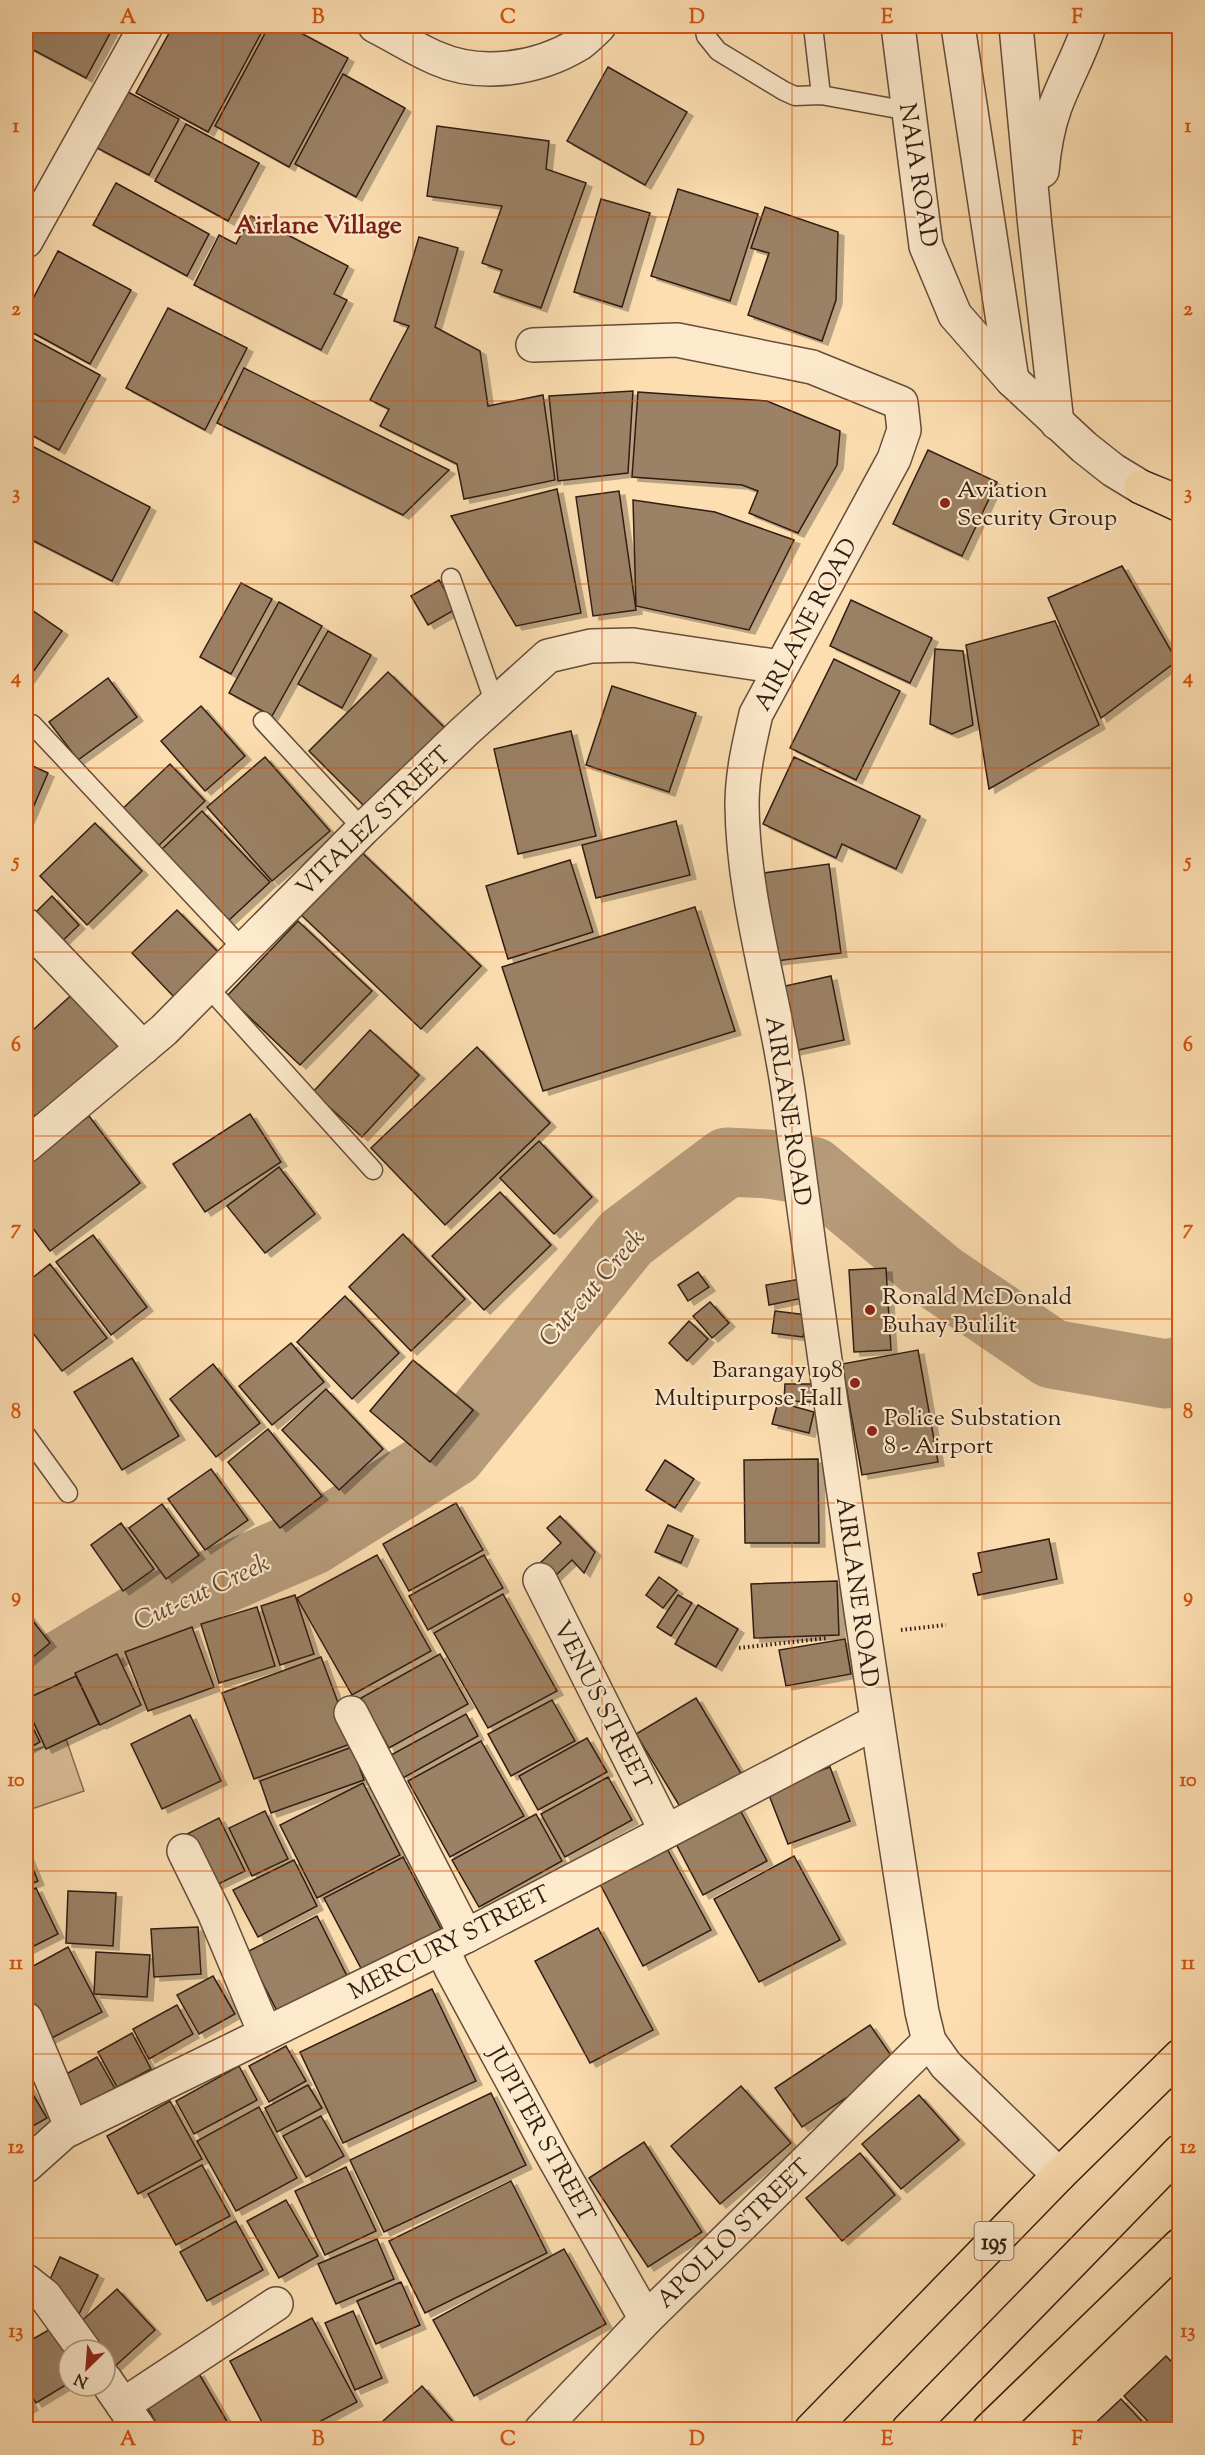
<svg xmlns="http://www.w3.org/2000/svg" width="1205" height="2455" font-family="'Sorts Mill Goudy',serif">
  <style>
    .green { fill: #d9bd96; stroke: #856d54; stroke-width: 1.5 }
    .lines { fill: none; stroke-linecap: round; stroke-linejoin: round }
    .river { stroke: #b79c7b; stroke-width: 69 }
    .building { fill: #9b8165; stroke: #311d12; stroke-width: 1.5; filter: url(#shadow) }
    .service-casing { stroke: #644d3a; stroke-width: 21 }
    .minor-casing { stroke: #644d3a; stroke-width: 36 }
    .tertiary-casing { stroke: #644d3a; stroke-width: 36 }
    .primary-casing { stroke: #311d12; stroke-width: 36 }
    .motorway-casing { stroke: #311d12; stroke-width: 36 }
    .path { stroke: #311d12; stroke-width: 4; stroke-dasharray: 1.5 3; stroke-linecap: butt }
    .service { stroke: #fdeacc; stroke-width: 18 }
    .minor { stroke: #fdeacc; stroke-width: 33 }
    .tertiary { stroke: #fdeacc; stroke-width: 33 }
    .primary { stroke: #fcdeb1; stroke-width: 33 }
    .motorway { stroke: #fcdeb1; stroke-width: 33 }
    .grid { fill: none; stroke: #d6530d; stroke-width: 1.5; stroke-opacity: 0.55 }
    .poi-dot { fill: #8f2418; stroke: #fdeacc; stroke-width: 2 }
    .labels { text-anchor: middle; stroke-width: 4.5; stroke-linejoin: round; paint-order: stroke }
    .shield { fill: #fdeacc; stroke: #6e5a4a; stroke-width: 1.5 }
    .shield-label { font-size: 22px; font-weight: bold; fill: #311d12 }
    .street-label { font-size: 24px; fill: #311d12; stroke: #fdeacc }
    .poi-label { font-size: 24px; fill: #311d12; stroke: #fdeacc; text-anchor: start }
    .neighbourhood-label { font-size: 26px; font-weight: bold; fill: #7a1f14; stroke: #fdeacc }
    .water-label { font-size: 26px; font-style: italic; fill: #604937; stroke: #fdeacc }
    .neatline { fill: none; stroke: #d6530d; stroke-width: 2 }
    .grid-label { font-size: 20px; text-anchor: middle; font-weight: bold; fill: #d6530d }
  </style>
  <defs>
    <filter id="shadow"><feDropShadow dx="6" dy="4" stdDeviation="0" flood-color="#0004"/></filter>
  </defs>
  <rect width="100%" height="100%" fill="#fcdeb1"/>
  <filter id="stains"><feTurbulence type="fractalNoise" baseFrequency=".00333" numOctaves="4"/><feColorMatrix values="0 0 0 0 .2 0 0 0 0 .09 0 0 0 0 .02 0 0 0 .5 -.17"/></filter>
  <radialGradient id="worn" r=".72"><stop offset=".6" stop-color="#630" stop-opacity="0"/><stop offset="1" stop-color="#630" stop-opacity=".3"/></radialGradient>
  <polygon class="green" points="66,1739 84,1791 26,1811 26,1753"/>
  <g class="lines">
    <polyline class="river" points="26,1686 154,1609 311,1541 452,1453 626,1238 727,1162 768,1164 812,1171 939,1277 1052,1354 1166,1374 1180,1371"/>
  </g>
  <g class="building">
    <polygon points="26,26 114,26 86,78 26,46"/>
    <polygon points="173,26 265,26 208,132 136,93"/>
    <polygon points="269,26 288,26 348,58 289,167 215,126"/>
    <polygon points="608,67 687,112 645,185 567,141"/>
    <polygon points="343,74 405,108 356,197 295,164"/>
    <polygon points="128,92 179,119 149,175 97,148"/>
    <polygon points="186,124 259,163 228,221 155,181"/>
    <polygon points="437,126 549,141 546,169 586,183 541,308 494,292 502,270 482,263 502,206 427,196"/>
    <polygon points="116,183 209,234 187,276 93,225"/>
    <polygon points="678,189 758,214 730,301 651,276"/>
    <polygon points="601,199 650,213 622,307 574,292"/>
    <polygon points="765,207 838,232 836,300 822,341 748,315 769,253 751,248"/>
    <polygon points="251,216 348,266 334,294 347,300 321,350 194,285 219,235 236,244"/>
    <polygon points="419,237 458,248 435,327 480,351 488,406 543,395 555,480 464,499 457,464 380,426 389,409 370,400 409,326 394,321"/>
    <polygon points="58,251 131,290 90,364 26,329 26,312"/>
    <polygon points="168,308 247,348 205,430 126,388"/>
    <polygon points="26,335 100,375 59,450 26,432"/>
    <polygon points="244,368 449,470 403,515 217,423"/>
    <polygon points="633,391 628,473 558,481 549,396"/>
    <polygon points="638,392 767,401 840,431 837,465 798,533 749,513 758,491 742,485 632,477"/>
    <polygon points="26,443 150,507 112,581 26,537"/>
    <polygon points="928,450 997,482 962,556 893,524"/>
    <polygon points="557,489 581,613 516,626 451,516"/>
    <polygon points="619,491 636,610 593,616 576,497"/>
    <polygon points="633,500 715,512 794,540 749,630 636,606"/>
    <polygon points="1122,566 1177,661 1101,718 1048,598"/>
    <polygon points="439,580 456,609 428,625 411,596"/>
    <polygon points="241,583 272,599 231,674 200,657"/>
    <polygon points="851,600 932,638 910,683 830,646"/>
    <polygon points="279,602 322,626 272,716 229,693"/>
    <polygon points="26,606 62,631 26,682"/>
    <polygon points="1055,621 1099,725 989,789 966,645"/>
    <polygon points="328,631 371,655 342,708 298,684"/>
    <polygon points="935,649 963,651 973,725 952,734 930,724"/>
    <polygon points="834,659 900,691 856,780 790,748"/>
    <polygon points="388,672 445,728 365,807 309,751"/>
    <polygon points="108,678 137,717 78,760 49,722"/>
    <polygon points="612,686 696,713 669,792 586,765"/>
    <polygon points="201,706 245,756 205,791 161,741"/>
    <polygon points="571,731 596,836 518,854 494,749"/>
    <polygon points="265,757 330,831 272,881 207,807"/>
    <polygon points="794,757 920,816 896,869 842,844 836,858 763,824"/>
    <polygon points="26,763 48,773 26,824"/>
    <polygon points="170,764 205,801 154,850 118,813"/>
    <polygon points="202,811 270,882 227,922 160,851"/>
    <polygon points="676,821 690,875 596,898 582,845"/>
    <polygon points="95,823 142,871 87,925 40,876"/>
    <polygon points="357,848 481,966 421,1029 297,911"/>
    <polygon points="570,860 593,932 508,959 486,886"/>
    <polygon points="829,864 841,953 776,961 764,873"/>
    <polygon points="52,896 79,925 56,947 29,919"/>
    <polygon points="695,907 735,1031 543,1091 502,967"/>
    <polygon points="177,910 221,955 175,998 132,953"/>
    <polygon points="298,921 372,991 300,1065 227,996"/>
    <polygon points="831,976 844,1040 789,1052 776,988"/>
    <polygon points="77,990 125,1041 39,1121 26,1106 26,1022 33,1030"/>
    <polygon points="370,1030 419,1075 362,1137 313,1092"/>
    <polygon points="477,1047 550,1123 445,1225 371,1148"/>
    <polygon points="250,1114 281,1162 205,1212 173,1164"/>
    <polygon points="89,1116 140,1183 50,1251 26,1219 26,1164"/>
    <polygon points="539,1141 592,1197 554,1234 500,1178"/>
    <polygon points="279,1167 315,1214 265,1253 227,1206"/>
    <polygon points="500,1192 551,1245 484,1310 432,1256"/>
    <polygon points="403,1234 465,1299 411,1351 349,1287"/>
    <polygon points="93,1235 147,1307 111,1335 56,1262"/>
    <polygon points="50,1264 107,1338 62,1371 26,1324 26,1283"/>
    <polygon points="886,1268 891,1350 854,1352 849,1270"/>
    <polygon points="698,1272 709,1287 688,1301 678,1285"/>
    <polygon points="800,1279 803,1298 769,1305 766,1285"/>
    <polygon points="345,1296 399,1353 352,1399 297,1342"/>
    <polygon points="710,1302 729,1323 712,1338 693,1316"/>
    <polygon points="775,1311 807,1315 803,1337 772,1333"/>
    <polygon points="689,1321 708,1339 687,1361 669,1343"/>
    <polygon points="291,1343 324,1382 272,1425 239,1386"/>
    <polygon points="918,1350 938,1462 862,1475 842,1364"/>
    <polygon points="132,1358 179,1436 122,1470 74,1392"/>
    <polygon points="413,1360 473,1410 430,1462 370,1411"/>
    <polygon points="213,1364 260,1423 216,1457 170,1399"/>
    <polygon points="785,1384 814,1384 814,1402 784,1401"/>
    <polygon points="326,1389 383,1449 339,1490 282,1430"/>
    <polygon points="778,1402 814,1412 809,1433 772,1424"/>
    <polygon points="268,1429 322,1496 280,1528 228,1462"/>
    <polygon points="818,1459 819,1543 745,1543 744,1460"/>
    <polygon points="665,1460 694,1479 675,1508 646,1490"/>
    <polygon points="211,1469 248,1520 205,1550 168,1499"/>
    <polygon points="456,1503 483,1550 409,1591 383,1544"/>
    <polygon points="162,1504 199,1555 166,1579 129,1528"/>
    <polygon points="560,1516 595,1552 584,1573 572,1560 553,1578 539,1564 561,1543 547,1528"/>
    <polygon points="121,1523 154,1569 123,1591 91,1545"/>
    <polygon points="668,1525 693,1536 681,1563 655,1552"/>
    <polygon points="1049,1539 1057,1579 978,1595 973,1574 982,1572 978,1553"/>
    <polygon points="377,1555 431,1651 352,1695 297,1598"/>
    <polygon points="484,1555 503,1588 428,1630 409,1596"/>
    <polygon points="659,1577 677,1590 663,1608 646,1595"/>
    <polygon points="837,1581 839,1635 754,1638 751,1584"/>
    <polygon points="503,1594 557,1691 488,1728 434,1633"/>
    <polygon points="295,1595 314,1654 280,1665 261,1606"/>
    <polygon points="678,1595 692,1603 671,1636 657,1627"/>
    <polygon points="698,1605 738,1629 716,1667 675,1644"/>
    <polygon points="257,1607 275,1666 219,1683 201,1624"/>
    <polygon points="26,1612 50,1643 26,1663"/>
    <polygon points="192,1627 214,1687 148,1711 125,1652"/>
    <polygon points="845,1639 851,1674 786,1686 779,1650"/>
    <polygon points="117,1654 141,1705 100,1725 75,1673"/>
    <polygon points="440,1654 468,1704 389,1748 361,1698"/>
    <polygon points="321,1657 353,1743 254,1779 222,1693"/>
    <polygon points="76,1676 99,1724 46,1749 26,1706 26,1699"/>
    <polygon points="696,1698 742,1775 682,1810 636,1734"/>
    <polygon points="552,1700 575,1741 511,1776 488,1734"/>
    <polygon points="26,1714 40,1742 26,1750"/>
    <polygon points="466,1714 478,1736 403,1778 391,1755"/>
    <polygon points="190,1715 221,1781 162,1809 131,1744"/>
    <polygon points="587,1738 607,1772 538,1810 519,1776"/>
    <polygon points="481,1741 524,1816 450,1857 408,1781"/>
    <polygon points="352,1747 364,1780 271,1813 260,1781"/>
    <polygon points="830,1767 850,1821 788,1844 767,1790"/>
    <polygon points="608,1777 632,1820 565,1857 541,1814"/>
    <polygon points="363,1783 400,1855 317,1898 280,1825"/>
    <polygon points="738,1806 767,1861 703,1895 674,1840"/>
    <polygon points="265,1811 288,1859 252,1876 229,1828"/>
    <polygon points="536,1814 562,1861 479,1907 452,1860"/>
    <polygon points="219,1818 245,1871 206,1890 181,1837"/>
    <polygon points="665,1845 711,1930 643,1966 598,1880"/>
    <polygon points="26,1852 38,1881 26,1886"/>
    <polygon points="794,1856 840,1940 759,1982 714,1899"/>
    <polygon points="403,1857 443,1933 364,1974 324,1898"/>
    <polygon points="294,1860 317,1906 258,1937 233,1890"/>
    <polygon points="36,1888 58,1934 26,1950 26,1893"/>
    <polygon points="68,1891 116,1893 113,1946 66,1943"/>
    <polygon points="317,1916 349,1980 279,2015 247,1952"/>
    <polygon points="198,1927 201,1974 154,1977 151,1929"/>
    <polygon points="598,1928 653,2030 590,2063 535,1961"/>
    <polygon points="68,1947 102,2012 44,2042 26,2007 26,1970"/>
    <polygon points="96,1952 150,1955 147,1997 94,1994"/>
    <polygon points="213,1976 235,2014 199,2034 177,1995"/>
    <polygon points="432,1989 476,2081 343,2143 300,2052"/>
    <polygon points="177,2005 193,2034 149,2059 133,2029"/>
    <polygon points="870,2025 897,2064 802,2127 775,2088"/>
    <polygon points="132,2033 151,2069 117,2087 98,2052"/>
    <polygon points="286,2046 306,2081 269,2102 249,2066"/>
    <polygon points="97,2057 118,2094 78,2116 57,2079"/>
    <polygon points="239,2066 257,2100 194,2134 176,2101"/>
    <polygon points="26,2083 47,2118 26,2130"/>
    <polygon points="308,2085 322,2108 277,2132 265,2108"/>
    <polygon points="741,2086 791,2143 720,2204 671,2146"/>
    <polygon points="491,2093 526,2165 384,2232 350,2160"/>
    <polygon points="919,2095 959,2140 901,2189 862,2144"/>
    <polygon points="170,2101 202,2159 138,2194 107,2136"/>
    <polygon points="259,2107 297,2178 236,2211 197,2141"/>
    <polygon points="321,2116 344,2156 306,2177 283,2136"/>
    <polygon points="644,2142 702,2232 648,2267 589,2178"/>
    <polygon points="860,2153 895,2195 842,2241 806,2198"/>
    <polygon points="202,2165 230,2216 176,2245 148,2194"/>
    <polygon points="346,2167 376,2231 325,2255 295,2191"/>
    <polygon points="511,2181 547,2253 425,2313 389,2241"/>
    <polygon points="286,2200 318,2256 279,2278 247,2221"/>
    <polygon points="236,2221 263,2270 207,2301 180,2252"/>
    <polygon points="377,2239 394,2279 336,2304 318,2264"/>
    <polygon points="564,2249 606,2324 474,2396 433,2320"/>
    <polygon points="60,2257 98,2275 79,2314 47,2286"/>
    <polygon points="401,2282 420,2325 376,2344 357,2301"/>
    <polygon points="117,2289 155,2330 113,2368 105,2359 105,2350 97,2350 76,2326"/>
    <polygon points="353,2311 382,2378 355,2390 325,2323"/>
    <polygon points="312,2318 357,2402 304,2430 266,2430 230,2361"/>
    <polygon points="52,2328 69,2356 69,2383 36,2403 26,2386 26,2343"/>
    <polygon points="1166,2356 1180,2370 1180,2425 1175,2430 1156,2430 1124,2396"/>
    <polygon points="198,2372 232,2430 160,2430 145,2403"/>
    <polygon points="422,2386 460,2430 373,2430"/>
    <polygon points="26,2395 32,2406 26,2410"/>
    <polygon points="1121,2399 1150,2430 1088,2430"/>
    <polygon points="341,2424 346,2430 335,2430"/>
  </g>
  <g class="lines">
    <g class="service-casing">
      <g id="service">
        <polyline points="704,26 706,36 718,51 784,91 795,96 821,95 909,111"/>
        <polyline points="813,26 821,95"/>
        <polyline points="451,578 495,704"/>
        <polyline points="263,721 363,829"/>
        <polyline points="32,724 243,949"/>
        <polyline points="207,986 373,1170"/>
        <polyline points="26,1435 68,1493"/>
      </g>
    </g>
    <g class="minor-casing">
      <g id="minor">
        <path d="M375,26C395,36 415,49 436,58C481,78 538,69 579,44C586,39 593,32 599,26"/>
        <polyline points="26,241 146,26"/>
        <path d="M533,345L677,340L812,367L901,403L904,430L894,459L756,714C749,744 742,774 742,805C743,904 776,1000 789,1098C830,1403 874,1708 922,2012L929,2041L946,2065L1059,2175"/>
        <polyline points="26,925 143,1048"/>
        <polyline points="26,1146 164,1030 363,829 464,732 548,656 591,646 633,645 780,667"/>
        <polyline points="540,1580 666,1831"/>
        <polyline points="351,1713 466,1936"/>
        <polyline points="184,1851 214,1912 265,2033"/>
        <polyline points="442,1948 452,1970 553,2156 646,2319"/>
        <polyline points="26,2019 72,2128"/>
        <polyline points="26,2166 64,2132 466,1936 876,1722"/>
        <polyline points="26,2281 45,2296 84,2350"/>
        <polyline points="105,2379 140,2430"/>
        <polyline points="123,2405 276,2304"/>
        <polyline points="541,2430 646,2319 929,2041"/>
      </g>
    </g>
    <g class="tertiary-casing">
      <g id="tertiary">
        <polyline points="898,26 926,246 955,315 1012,380 1084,447 1113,470 1141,487 1166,497"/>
        <polyline points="958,26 1012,380"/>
        <polyline points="1016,26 1035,227 1057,423"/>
        <path d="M1042,171C1044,149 1047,129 1055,107C1065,80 1080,54 1089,26"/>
      </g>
    </g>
    <g class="primary-casing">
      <g id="primary">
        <polyline points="1141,487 1180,505"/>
        <polyline points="811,2430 1059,2175 1180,2056"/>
        <polyline points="989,2430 1180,2245"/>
      </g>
    </g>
    <g class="motorway-casing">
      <polyline id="motorway" points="908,2430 1180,2151"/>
    </g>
    <g class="path">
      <polyline points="901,1630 946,1625"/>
      <polyline points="739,1648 828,1638"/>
    </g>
    <use href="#service" class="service"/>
    <use href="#minor" class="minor"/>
    <use href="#tertiary" class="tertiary"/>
    <use href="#primary" class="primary"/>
    <use href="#motorway" class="motorway"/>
  </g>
  <path class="grid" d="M223,26V2430M413,26V2430M602,26V2430M792,26V2430M982,26V2430M26,217H1180M26,401H1180M26,584H1180M26,768H1180M26,952H1180M26,1136H1180M26,1319H1180M26,1503H1180M26,1687H1180M26,1871H1180M26,2054H1180M26,2238H1180"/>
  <g class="poi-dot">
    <circle cx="945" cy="503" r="6"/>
    <circle cx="870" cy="1310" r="6"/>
    <circle cx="855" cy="1383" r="6"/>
    <circle cx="872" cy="1431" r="6"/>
  </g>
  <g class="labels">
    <rect class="shield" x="974.5" y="2222" width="39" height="38" rx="4.5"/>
    <g class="shield-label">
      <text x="994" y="2249">195</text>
    </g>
    <g class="street-label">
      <text transform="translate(919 175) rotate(81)" y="8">NAIA ROAD</text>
      <text transform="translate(805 624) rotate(-62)" y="8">AIRLANE ROAD</text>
      <text transform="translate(373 821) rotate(-44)" y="8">VITALEZ STREET</text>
      <text transform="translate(789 1111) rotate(81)" y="8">AIRLANE ROAD</text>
      <text transform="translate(858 1592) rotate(82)" y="8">AIRLANE ROAD</text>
      <text transform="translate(603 1705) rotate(63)" y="8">VENUS STREET</text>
      <text transform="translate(449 1942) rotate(-27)" y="8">MERCURY STREET</text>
      <text transform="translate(542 2134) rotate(61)" y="8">JUPITER STREET</text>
      <text transform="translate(733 2233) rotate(-44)" y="8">APOLLO STREET</text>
    </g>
    <g class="poi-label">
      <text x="957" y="497">Aviation<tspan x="957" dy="28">Security Group</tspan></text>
      <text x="882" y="1304">Ronald McDonald<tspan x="882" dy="28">Buhay Bulilit</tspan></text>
      <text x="843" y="1377" text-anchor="end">Barangay 198<tspan x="843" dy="28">Multipurpose Hall</tspan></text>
      <text x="884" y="1425">Police Substation<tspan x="884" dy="28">8 - Airport</tspan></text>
    </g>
    <g class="neighbourhood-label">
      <text x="318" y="233">Airlane Village</text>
    </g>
    <g class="water-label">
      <text transform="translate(591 1287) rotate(-49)" y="9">Cut-cut Creek</text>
      <text transform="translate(201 1591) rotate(-25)" y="9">Cut-cut Creek</text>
    </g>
  </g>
  <rect width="1205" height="2455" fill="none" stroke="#fcdeb1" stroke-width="66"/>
  <g transform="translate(87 2368) rotate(205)"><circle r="28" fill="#fdeacc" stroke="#ab9882" stroke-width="1.5"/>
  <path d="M0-4.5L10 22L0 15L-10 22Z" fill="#8f2418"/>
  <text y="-9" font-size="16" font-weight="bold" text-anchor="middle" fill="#311d12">N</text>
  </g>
  <rect x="33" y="33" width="1139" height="2389" class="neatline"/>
  <g class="grid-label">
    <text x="128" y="23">A</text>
    <text x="318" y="23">B</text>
    <text x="508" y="23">C</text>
    <text x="697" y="23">D</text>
    <text x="887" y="23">E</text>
    <text x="1077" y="23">F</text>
    <text x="16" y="132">1</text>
    <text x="1188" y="132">1</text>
    <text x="16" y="315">2</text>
    <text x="1188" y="315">2</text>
    <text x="16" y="499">3</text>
    <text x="1188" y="499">3</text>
    <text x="16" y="683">4</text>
    <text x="1188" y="683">4</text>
    <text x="16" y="867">5</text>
    <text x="1188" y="867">5</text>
    <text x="16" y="1051">6</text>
    <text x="1188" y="1051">6</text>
    <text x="16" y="1234">7</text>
    <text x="1188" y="1234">7</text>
    <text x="16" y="1418">8</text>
    <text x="1188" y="1418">8</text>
    <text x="16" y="1602">9</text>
    <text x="1188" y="1602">9</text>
    <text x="16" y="1786">10</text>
    <text x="1188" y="1786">10</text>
    <text x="16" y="1969">11</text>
    <text x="1188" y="1969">11</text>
    <text x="16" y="2153">12</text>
    <text x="1188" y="2153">12</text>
    <text x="16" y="2337">13</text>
    <text x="1188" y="2337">13</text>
    <text x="128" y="2445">A</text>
    <text x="318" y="2445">B</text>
    <text x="508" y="2445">C</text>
    <text x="697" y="2445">D</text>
    <text x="887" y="2445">E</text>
    <text x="1077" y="2445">F</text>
  </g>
  <rect width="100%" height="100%" filter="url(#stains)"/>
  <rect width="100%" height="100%" fill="url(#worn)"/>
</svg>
